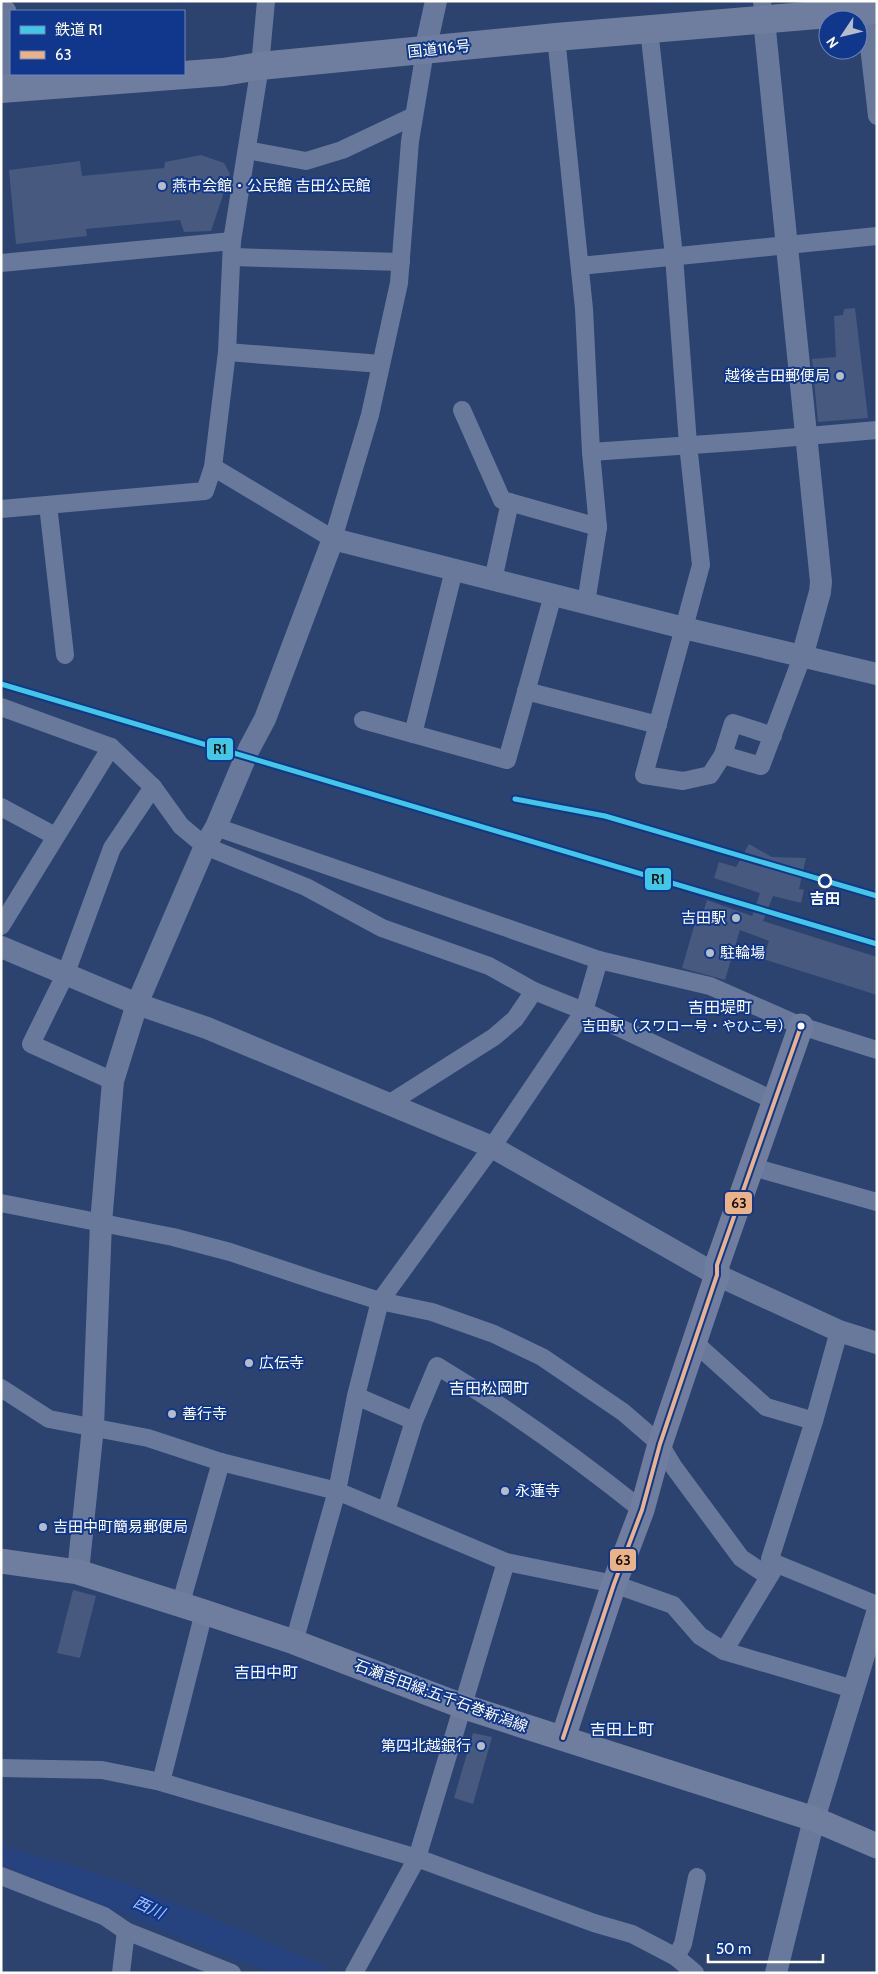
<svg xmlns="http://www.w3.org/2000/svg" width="878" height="1974" font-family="Cabin,'Noto Sans JP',sans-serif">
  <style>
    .water { fill: #26427f }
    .building { fill: #47597e }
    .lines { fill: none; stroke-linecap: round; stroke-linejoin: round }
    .minor { stroke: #68799c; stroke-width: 18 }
    .tertiary { stroke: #68799c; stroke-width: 22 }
    .secondary { stroke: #6f7e9f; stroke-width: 25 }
    .trunk { stroke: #6f7e9e; stroke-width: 28 }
    .bus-1-casing { stroke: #10378b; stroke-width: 8 }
    .bus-1 { stroke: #ebb288; stroke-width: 4 }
    .rail-1-casing { stroke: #10378b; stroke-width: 9 }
    .rail-1 { stroke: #40c8e6; stroke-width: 5 }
    .poi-dot { fill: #b5bdcd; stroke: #10378b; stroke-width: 2 }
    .stop-dot { fill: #10378b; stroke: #fff; stroke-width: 2.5 }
    .bus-dot { fill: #fff; stroke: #10378b; stroke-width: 2 }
    .labels { text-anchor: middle; stroke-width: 4; stroke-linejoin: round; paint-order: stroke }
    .bus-label { font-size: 14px; fill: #fff; stroke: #10378b; text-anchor: end }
    .street-label { font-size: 15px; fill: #fff; stroke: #10378b }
    .poi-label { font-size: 15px; fill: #fff; stroke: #10378b; text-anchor: start }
    .stop-label { font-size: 15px; font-weight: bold; fill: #fff; stroke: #10378b }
    .neighbourhood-label { font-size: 16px; fill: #fff; stroke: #10378b }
    .water-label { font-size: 16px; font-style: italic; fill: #a2bff9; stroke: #10378b }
    .line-badge { stroke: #10378b; stroke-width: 2 }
    .pale-badge-label { font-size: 14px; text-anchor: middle; font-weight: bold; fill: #111 }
  </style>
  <rect width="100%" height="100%" fill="#2c426f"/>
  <path class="water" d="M1,1847C118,1873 231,1926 340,1973H272L195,1944L95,1902L1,1865Z"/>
  <g class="building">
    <polygon points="201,155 224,163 230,174 211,231 184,232 180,220 86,229 87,236 16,244 9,170 80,161 82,176 164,168 165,162"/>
    <polygon points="855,308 868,418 818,422 812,359 836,357 834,316 843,315 844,309"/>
    <polygon points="749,844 772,857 806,858 799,889 804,890 801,903 773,896 763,921 877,957 877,995 763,959 769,941 740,930 725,980 682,968 695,923 699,925 707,900 752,916 760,893 714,878 719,862 736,867"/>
    <polygon points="73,1590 96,1596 80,1658 57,1653"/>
    <polygon points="473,1733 492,1737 473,1804 454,1798"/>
  </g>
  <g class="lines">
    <g class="minor">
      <polyline points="762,1 764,20"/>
      <polyline points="1,9 7,10 12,88"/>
      <polyline points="865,11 877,116"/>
      <polyline points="649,29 674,256 688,444 701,565 644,775 683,781 710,775 723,755"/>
      <polyline points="556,37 584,309 591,452 598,527 586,603"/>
      <polyline points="247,150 306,161 342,150 414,116"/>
      <polyline points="232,257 401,262"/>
      <polyline points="1,263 232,241"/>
      <polyline points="580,266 877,236"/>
      <polyline points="227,352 381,364"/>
      <polyline points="462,410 502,500 598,527"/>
      <polyline points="591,452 750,441 877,430"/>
      <polyline points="213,467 333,539 370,415 399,283 410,141 425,51"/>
      <polyline points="48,505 65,655"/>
      <polyline points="1,509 205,491 213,467 227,352 232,241 260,66 266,1"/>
      <polyline points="493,580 510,502"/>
      <polyline points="526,691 658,725"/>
      <polyline points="1,707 111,747 1,926"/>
      <polyline points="363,720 507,760 553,595"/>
      <polyline points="413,734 454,570"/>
      <polyline points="773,736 733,723 723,755 761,766 802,657"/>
      <polyline points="111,747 153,787 181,826 205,846 306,887 382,928 489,966 534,991 584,1011 775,1101"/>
      <polyline points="1,807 55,836"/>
      <polyline points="216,827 599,960 710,986 801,1026 877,1050"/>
      <polyline points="113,1081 31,1044 66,973 112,848 153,787"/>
      <polyline points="390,1103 494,1037 515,1019 534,991"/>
      <polyline points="753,1167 877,1202"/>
      <polyline points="1,1203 173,1237 230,1252 320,1282 380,1301 432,1312 494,1334 542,1357 623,1412 660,1444 673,1466 741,1558 768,1576"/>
      <polyline points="839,1331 814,1421 770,1559 777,1564 877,1605"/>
      <polyline points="694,1342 766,1407 814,1421"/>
      <polyline points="1,1388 49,1419 148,1438 221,1462 337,1491 506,1562 614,1584 673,1605 700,1636 724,1651 853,1689"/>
      <polyline points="356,1396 414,1421"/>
      <path d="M386,1511L414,1421L437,1366C509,1409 577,1458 642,1510"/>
      <polyline points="180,1606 221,1462"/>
      <polyline points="294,1642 337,1491 356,1396 380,1301 492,1147 584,1011 599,960"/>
      <polyline points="724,1651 775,1567"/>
      <polyline points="1,1768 102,1770 161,1782 417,1858 594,1923 632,1934 676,1957 695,1973"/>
      <polyline points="161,1782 204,1612"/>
      <polyline points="1,1876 104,1916 126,1931 232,1973"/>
      <polyline points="676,1957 683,1944 697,1877"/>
      <polyline points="121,1973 126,1931"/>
      <polyline points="354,1973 417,1858 506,1562"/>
    </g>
    <g class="tertiary">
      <polyline points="764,20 821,582 820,592 802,657"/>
      <polyline points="425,51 436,1"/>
      <polyline points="1,947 137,1004 207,1028 492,1147 717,1275 839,1331 877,1343"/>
      <polyline points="78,1572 93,1427 101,1223 113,1081 137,1004 205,846 216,827 249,749 265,719 333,539 684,628 877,674"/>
      <polyline points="776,1973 814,1819 877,1613"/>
    </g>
    <g class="secondary">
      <polyline points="1,1561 78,1572 204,1612 294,1642 462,1706 814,1819 877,1846"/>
      <polyline points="563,1738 614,1584 642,1510 660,1444 717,1275 717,1265 801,1026"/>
    </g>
    <polyline class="trunk" points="1,89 223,72 260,66 556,37 877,10"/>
    <g class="bus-1-casing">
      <polyline id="bus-1" points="563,1738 614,1584 642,1510 660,1444 717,1275 717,1265 801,1026"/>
    </g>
    <use href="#bus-1" class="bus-1"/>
    <g class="rail-1-casing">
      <g id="rail-1">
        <polyline points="1,684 877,944"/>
        <polyline points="515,799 605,816 877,896"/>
      </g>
    </g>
    <use href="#rail-1" class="rail-1"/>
  </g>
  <g class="poi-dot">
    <circle cx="162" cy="186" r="5"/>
    <circle cx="840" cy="376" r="5"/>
    <circle cx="736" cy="918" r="5"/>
    <circle cx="710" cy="953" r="5"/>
    <circle cx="249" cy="1363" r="5"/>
    <circle cx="172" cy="1414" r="5"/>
    <circle cx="505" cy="1491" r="5"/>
    <circle cx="43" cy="1527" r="5"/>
    <circle cx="481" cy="1746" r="5"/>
  </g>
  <circle class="stop-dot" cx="825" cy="881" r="6"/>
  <circle class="bus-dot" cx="801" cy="1026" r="4.5"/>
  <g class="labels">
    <g class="bus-label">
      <text x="792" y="1031">吉田駅（スワロー号・やひこ号）</text>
    </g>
    <g class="street-label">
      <text transform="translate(439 49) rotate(-6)" y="5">国道116号</text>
      <text transform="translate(441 1696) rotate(20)" y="5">石瀬吉田線;五千石巻新潟線</text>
    </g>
    <g class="poi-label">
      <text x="172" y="191">燕市会館・公民館 吉田公民館</text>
      <text x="830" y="381" text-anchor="end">越後吉田郵便局</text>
      <text x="726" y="923" text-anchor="end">吉田駅</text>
      <text x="720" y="958">駐輪場</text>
      <text x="259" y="1368">広伝寺</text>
      <text x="182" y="1419">善行寺</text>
      <text x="515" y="1496">永蓮寺</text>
      <text x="53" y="1532">吉田中町簡易郵便局</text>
      <text x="471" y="1751" text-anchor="end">第四北越銀行</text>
    </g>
    <g class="stop-label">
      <text x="825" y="904">吉田</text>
    </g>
    <g class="neighbourhood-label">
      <text x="720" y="1013">吉田堤町</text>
      <text x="489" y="1394">吉田松岡町</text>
      <text x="266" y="1678">吉田中町</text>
      <text x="622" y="1735">吉田上町</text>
    </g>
    <g class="water-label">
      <text transform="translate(149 1907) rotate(25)" y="6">西川</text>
    </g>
  </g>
  <g class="line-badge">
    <rect x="206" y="737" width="28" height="24" rx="5" fill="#40c8e6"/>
    <rect x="644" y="867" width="28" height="24" rx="5" fill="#40c8e6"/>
    <rect x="724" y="1191" width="29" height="24" rx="5" fill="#ebb288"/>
    <rect x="609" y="1548" width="28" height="24" rx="5" fill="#ebb288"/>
  </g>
  <g class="pale-badge-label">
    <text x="220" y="754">R1</text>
    <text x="658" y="884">R1</text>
    <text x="739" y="1208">63</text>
    <text x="623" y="1565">63</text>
  </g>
  <rect width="878" height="1974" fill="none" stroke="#ffffff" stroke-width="5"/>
  <rect x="10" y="10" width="175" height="65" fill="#10378b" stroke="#7087b9"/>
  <rect x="20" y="26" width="25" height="8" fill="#40c8e6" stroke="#7087b9"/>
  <text x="55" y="35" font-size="15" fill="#ffffff">鉄道 R1</text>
  <rect x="20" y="51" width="25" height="8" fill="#ebb288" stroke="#7087b9"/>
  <text x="55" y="60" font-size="15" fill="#ffffff">63</text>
  <g transform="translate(843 35) rotate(235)"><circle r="24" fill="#10378b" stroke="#7087b9"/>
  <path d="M0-4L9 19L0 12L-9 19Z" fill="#b5bdcd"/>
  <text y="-8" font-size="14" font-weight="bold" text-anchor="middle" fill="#ffffff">N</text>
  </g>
  <path d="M708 1954v8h115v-8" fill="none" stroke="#ffffff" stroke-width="2.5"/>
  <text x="716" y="1954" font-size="15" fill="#ffffff" stroke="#10378b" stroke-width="4" paint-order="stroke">50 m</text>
</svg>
